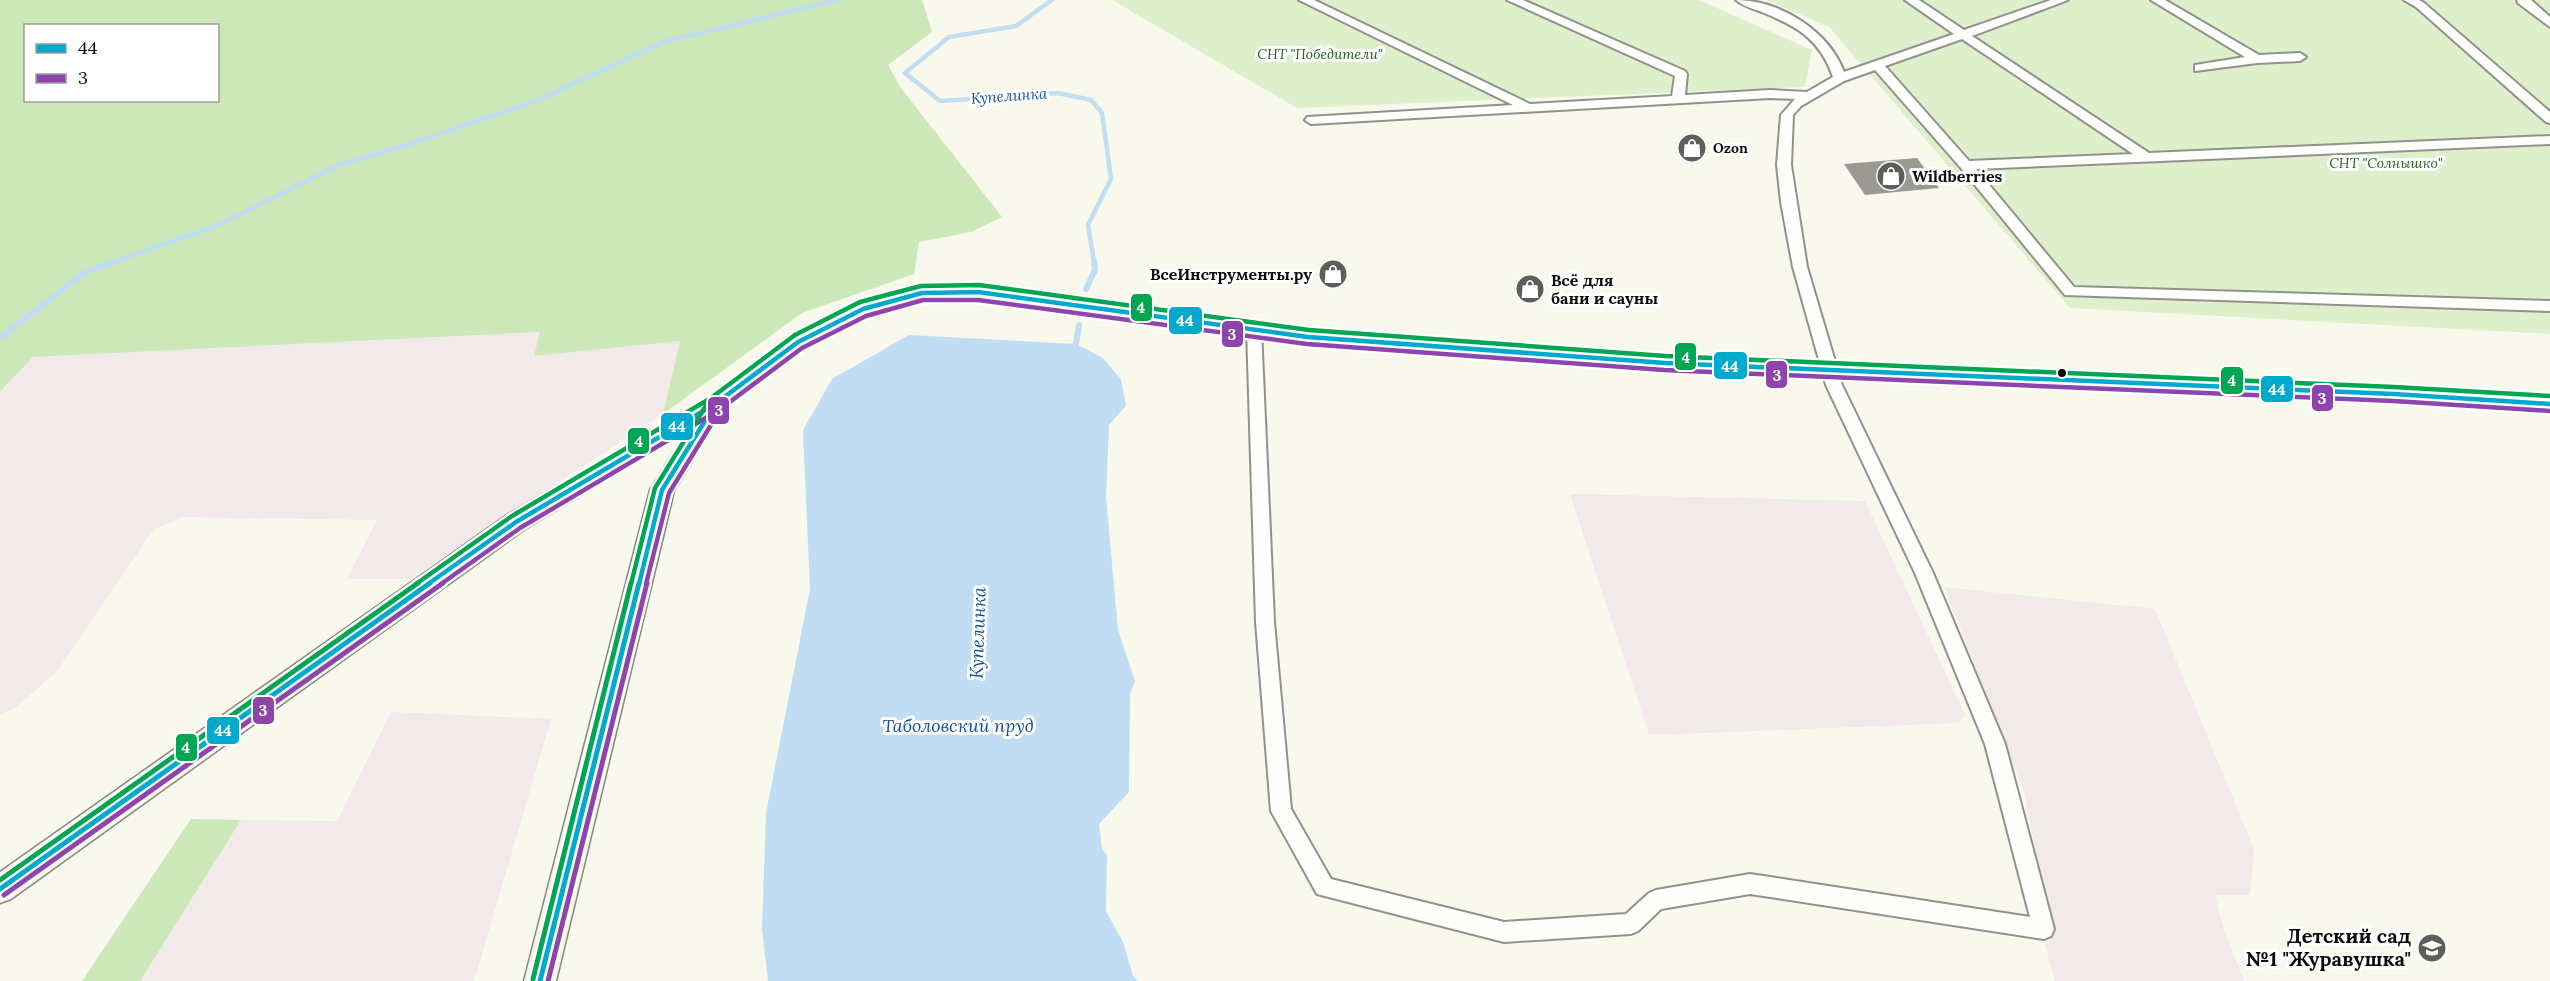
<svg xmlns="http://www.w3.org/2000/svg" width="2550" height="981" font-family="Lora,serif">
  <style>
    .industrial { fill: #f1e9ea }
    .green { fill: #def0cb }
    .forest { fill: #cce8b8; fill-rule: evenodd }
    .water { fill: #c1ddf4 }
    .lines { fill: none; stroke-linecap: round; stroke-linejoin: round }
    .stream-far1 { stroke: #c1ddf4; stroke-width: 4.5 }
    .stream { stroke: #c1ddf4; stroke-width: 6 }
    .building { fill: #9b9993 }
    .street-casing { stroke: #92918c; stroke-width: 4 }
    .secondary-casing { stroke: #888882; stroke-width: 3 }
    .street { fill: #fefefc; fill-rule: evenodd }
    .secondary { fill: #f4f4e6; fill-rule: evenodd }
    .bus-1-far1-casing { stroke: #fff; stroke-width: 9 }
    .bus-1-casing { stroke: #fff; stroke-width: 10 }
    .bus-2-far1-casing { stroke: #fff; stroke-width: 9 }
    .bus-2-casing { stroke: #fff; stroke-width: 10 }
    .bus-3-far1-casing { stroke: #fff; stroke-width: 9 }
    .bus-3-casing { stroke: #fff; stroke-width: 10 }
    .bus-1-far1 { stroke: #00a9ce; stroke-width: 4.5 }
    .bus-1 { stroke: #00a9ce; stroke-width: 5 }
    .bus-2-far1 { stroke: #8e44ad; stroke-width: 4.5 }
    .bus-2 { stroke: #8e44ad; stroke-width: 5 }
    .bus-3-far1 { stroke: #00a651; stroke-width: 4.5 }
    .bus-3 { stroke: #00a651; stroke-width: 5 }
    .bus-dot { fill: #0a0a0a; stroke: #fff; stroke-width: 2 }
    .labels { text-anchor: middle; stroke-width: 6; stroke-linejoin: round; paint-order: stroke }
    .far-park-label { font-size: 14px; font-style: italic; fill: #1f6219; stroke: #fff }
    .far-poi-label { font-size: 14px; font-weight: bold; fill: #0a0a0a; stroke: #fff; text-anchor: start }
    .far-water-label { font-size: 15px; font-style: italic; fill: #104f9e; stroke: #fff }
    .poi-label { font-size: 16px; font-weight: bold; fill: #0a0a0a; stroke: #fff; text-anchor: start }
    .water-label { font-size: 18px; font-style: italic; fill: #104f9e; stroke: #fff }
    .near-poi-label { font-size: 20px; font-weight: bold; fill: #0a0a0a; stroke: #fff; text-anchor: end }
    .line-badge { stroke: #fff; stroke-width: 2 }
    .badge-label { font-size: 16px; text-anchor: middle; font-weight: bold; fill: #fff }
  </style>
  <rect width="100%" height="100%" fill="#f9f8ec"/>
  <g class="industrial">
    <polygon points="541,332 535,356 680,340 663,414 410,579 347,579 377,520 183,517 154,529 57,671 15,708 0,714 0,393 33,357"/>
    <polygon points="1570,494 1865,501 1965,715 1958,723 1649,735"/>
    <polygon points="1944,587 2155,609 2254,849 2250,895 2215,895 2223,927 2244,981 2055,981 2042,934 2051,930 2024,792"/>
    <polygon points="391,712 551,719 474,981 140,981 241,820 337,821"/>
  </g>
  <g class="green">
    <polygon points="1112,0 1699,0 1812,50 1805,87 1297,108"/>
    <polygon points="1766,0 2550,0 2550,334 2070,308 1829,27"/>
  </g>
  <g class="forest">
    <path d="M0,0H922L932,32L888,65L901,88L1002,217L971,232L919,242L914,274L802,313L663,414L680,341L534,356L540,332L33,357L0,392ZM26,26H218V100H26Z"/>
    <polygon points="191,819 241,820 140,981 82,981"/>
  </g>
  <polygon class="water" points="909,335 1076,344 1103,358 1121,379 1126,406 1109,425 1106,497 1118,630 1135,681 1130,694 1129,792 1099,824 1102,849 1107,855 1106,911 1123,942 1133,976 1138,981 768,981 762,929 766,813 810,589 803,430 832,379"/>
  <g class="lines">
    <g class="stream-far1">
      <polyline points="1052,0 1016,26 949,37 905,73 940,101 1058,93 1091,100 1102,113 1111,179 1088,225 1094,262"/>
      <polyline points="113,262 218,225 339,165 410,144 538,100 663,42 837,0"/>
    </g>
    <g class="stream">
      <polyline points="1086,289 1095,270 1094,261"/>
      <polyline points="0,338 85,272 117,261"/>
      <polyline points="1071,348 1076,344 1079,325"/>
    </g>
  </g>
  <polygon class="building" points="1917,158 1939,188 1865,195 1844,164"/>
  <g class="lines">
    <g class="street-casing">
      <g id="street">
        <path d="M1299,0H1314L1530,104L1672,96L1675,76L1507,0H1523L1685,71L1687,74L1685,95L1770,90L1807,92L1833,77C1820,39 1798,27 1762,12C1753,9 1743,6 1736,0C1780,0 1829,31 1844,72L1954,34L1905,0H1919L1964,30L2051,0H2068L1972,36L2149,153L2550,136V144L1976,169L2074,287L2550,301V311L2065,295L1961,168L1875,70L1844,81L1801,106L1793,115L1791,165L1807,267L1842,385L1933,573L2005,744L2054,929L2051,936L2044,939L1750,894L1661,909L1638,931L1631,934L1504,942L1317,894L1271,811L1256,622L1247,329L1249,325H1259L1261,329L1274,622L1291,809L1331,879L1504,922L1626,914L1649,893L1656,890L1750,874L2030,917L1985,744L1915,573L1826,385L1793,267L1781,202L1777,165L1781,115L1795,99L1770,98L1311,124L1305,120L1307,117L1513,105ZM1962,39L2133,154L1969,161L1885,66Z"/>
        <polygon points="2151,0 2165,0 2259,55 2300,53 2306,57 2300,61 2257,63 2195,71 2195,65 2245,57"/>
        <polygon points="2404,0 2419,0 2424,3 2550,112 2550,123 2546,122 2416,7"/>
        <polygon points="2517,0 2531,0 2550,17 2550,27 2518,3"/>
      </g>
    </g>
    <g class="secondary-casing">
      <polygon id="secondary" points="978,285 1308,330 1665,355 2394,386 2550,396 2550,412 2394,402 1665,371 1308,344 978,299 922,300 870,314 806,347 723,410 674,491 556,981 524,981 650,490 687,431 525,529 11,899 0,903 0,872 507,515 707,399 790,337 863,302 922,286"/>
    </g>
    <use href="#street" class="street"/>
    <use href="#secondary" class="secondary"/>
    <g class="bus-1-far1-casing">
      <g id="bus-1-far1">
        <polyline points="428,584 516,522 715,404 798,342 863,309 922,293 978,292 1308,337 1665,363 2394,394 2550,404"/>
        <polyline points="639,584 662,490 713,408"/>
      </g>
    </g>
    <g class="bus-1-casing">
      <g id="bus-1">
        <polyline points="0,889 430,583"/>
        <polyline points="540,981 639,583"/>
      </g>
    </g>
    <g class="bus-2-far1-casing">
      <g id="bus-2-far1">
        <polyline points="441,584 520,528 719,410 802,348 866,316 923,300 978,300 1307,344 1664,370 2394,401 2550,411"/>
        <polyline points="646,584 669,493 719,412"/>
      </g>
    </g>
    <g class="bus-2-casing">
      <g id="bus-2">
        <polyline points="4,895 443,583"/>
        <polyline points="548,981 647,583"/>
      </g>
    </g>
    <g class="bus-3-far1-casing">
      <g id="bus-3-far1">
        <polyline points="416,584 512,516 711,398 795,335 860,302 921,286 979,285 1309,330 1665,356 2394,387 2550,396"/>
        <polyline points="631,584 655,488 707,404"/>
      </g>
    </g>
    <g class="bus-3-casing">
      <g id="bus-3">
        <polyline points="0,880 418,583"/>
        <polyline points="533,979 631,583"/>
      </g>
    </g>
    <use href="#bus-1-far1" class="bus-1-far1"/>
    <use href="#bus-1" class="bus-1"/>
    <use href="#bus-2-far1" class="bus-2-far1"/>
    <use href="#bus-2" class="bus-2"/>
    <use href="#bus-3-far1" class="bus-3-far1"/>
    <use href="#bus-3" class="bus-3"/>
  </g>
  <defs>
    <g id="shop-disc" transform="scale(1.5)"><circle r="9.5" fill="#5e5d59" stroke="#fff"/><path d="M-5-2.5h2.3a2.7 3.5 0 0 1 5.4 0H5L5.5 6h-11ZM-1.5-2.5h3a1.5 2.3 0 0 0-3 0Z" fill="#fff"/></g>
    <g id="school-disc" transform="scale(1.5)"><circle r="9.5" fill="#5e5d59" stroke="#fff"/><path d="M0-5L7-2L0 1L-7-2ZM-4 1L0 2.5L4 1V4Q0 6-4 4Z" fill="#fff"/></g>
  </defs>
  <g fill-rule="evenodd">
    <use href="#shop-disc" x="1692" y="148"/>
    <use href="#shop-disc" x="1891" y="176"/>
    <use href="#shop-disc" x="1333" y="274"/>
    <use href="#shop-disc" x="1530" y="289"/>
    <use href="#school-disc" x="2432" y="948"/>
  </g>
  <circle class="bus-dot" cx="2062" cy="373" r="5"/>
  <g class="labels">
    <g class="far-park-label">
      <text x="1320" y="59">СНТ "Победители"</text>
      <text x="2386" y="168">СНТ "Солнышко"</text>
    </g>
    <g class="far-poi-label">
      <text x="1713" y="153">Ozon</text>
    </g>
    <g class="far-water-label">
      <text transform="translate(1009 96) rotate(-4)" y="5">Купелинка</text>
    </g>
    <g class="poi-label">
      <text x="1912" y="182">Wildberries</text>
      <text x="1312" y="280" text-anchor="end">ВсеИнструменты.ру</text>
      <text x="1551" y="286">Всё для<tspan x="1551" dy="18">бани и сауны</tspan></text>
    </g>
    <g class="water-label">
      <text transform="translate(978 633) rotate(-88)" y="6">Купелинка</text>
      <text x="958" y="732">Таболовский пруд</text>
    </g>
    <g class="near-poi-label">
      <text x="2411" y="943">Детский сад<tspan x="2411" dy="23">№1 "Журавушка"</tspan></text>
    </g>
  </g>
  <g class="line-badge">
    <rect x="1130" y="293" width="23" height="29" rx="6" fill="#00a651"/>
    <rect x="1168" y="306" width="35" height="29" rx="6" fill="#00a9ce"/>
    <rect x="1221" y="320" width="23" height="28" rx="6" fill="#8e44ad"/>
    <rect x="1674" y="342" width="23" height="29" rx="6" fill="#00a651"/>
    <rect x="1713" y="351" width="35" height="29" rx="6" fill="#00a9ce"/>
    <rect x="1765" y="360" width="23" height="29" rx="6" fill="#8e44ad"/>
    <rect x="2220" y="366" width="24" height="29" rx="6" fill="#00a651"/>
    <rect x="2260" y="375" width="34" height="28" rx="6" fill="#00a9ce"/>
    <rect x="2311" y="384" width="23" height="28" rx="6" fill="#8e44ad"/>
    <rect x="707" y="396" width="23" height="29" rx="6" fill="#8e44ad"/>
    <rect x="660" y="412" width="34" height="29" rx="6" fill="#00a9ce"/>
    <rect x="627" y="427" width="23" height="28" rx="6" fill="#00a651"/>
    <rect x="252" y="696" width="23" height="29" rx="6" fill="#8e44ad"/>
    <rect x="206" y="716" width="34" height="29" rx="6" fill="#00a9ce"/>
    <rect x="175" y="733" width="23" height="29" rx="6" fill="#00a651"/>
  </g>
  <g class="badge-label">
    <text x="1141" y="313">4</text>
    <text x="1185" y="326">44</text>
    <text x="1232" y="340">3</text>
    <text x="1686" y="363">4</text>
    <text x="1730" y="372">44</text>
    <text x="1777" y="381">3</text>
    <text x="2232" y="386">4</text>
    <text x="2277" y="395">44</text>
    <text x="2322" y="404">3</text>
    <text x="719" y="416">3</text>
    <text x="677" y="432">44</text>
    <text x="639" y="447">4</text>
    <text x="263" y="716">3</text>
    <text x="223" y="736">44</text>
    <text x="186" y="753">4</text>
  </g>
  <rect x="24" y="24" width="195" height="78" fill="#ffffff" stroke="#9d9d9d" stroke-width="1.5"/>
  <rect x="36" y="44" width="30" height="9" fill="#00a9ce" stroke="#9d9d9d" stroke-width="1.5"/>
  <text x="78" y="54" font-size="18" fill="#0a0a0a">44</text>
  <rect x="36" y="74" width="30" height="9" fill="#8e44ad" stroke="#9d9d9d" stroke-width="1.5"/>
  <text x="78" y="84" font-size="18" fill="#0a0a0a">3</text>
</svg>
